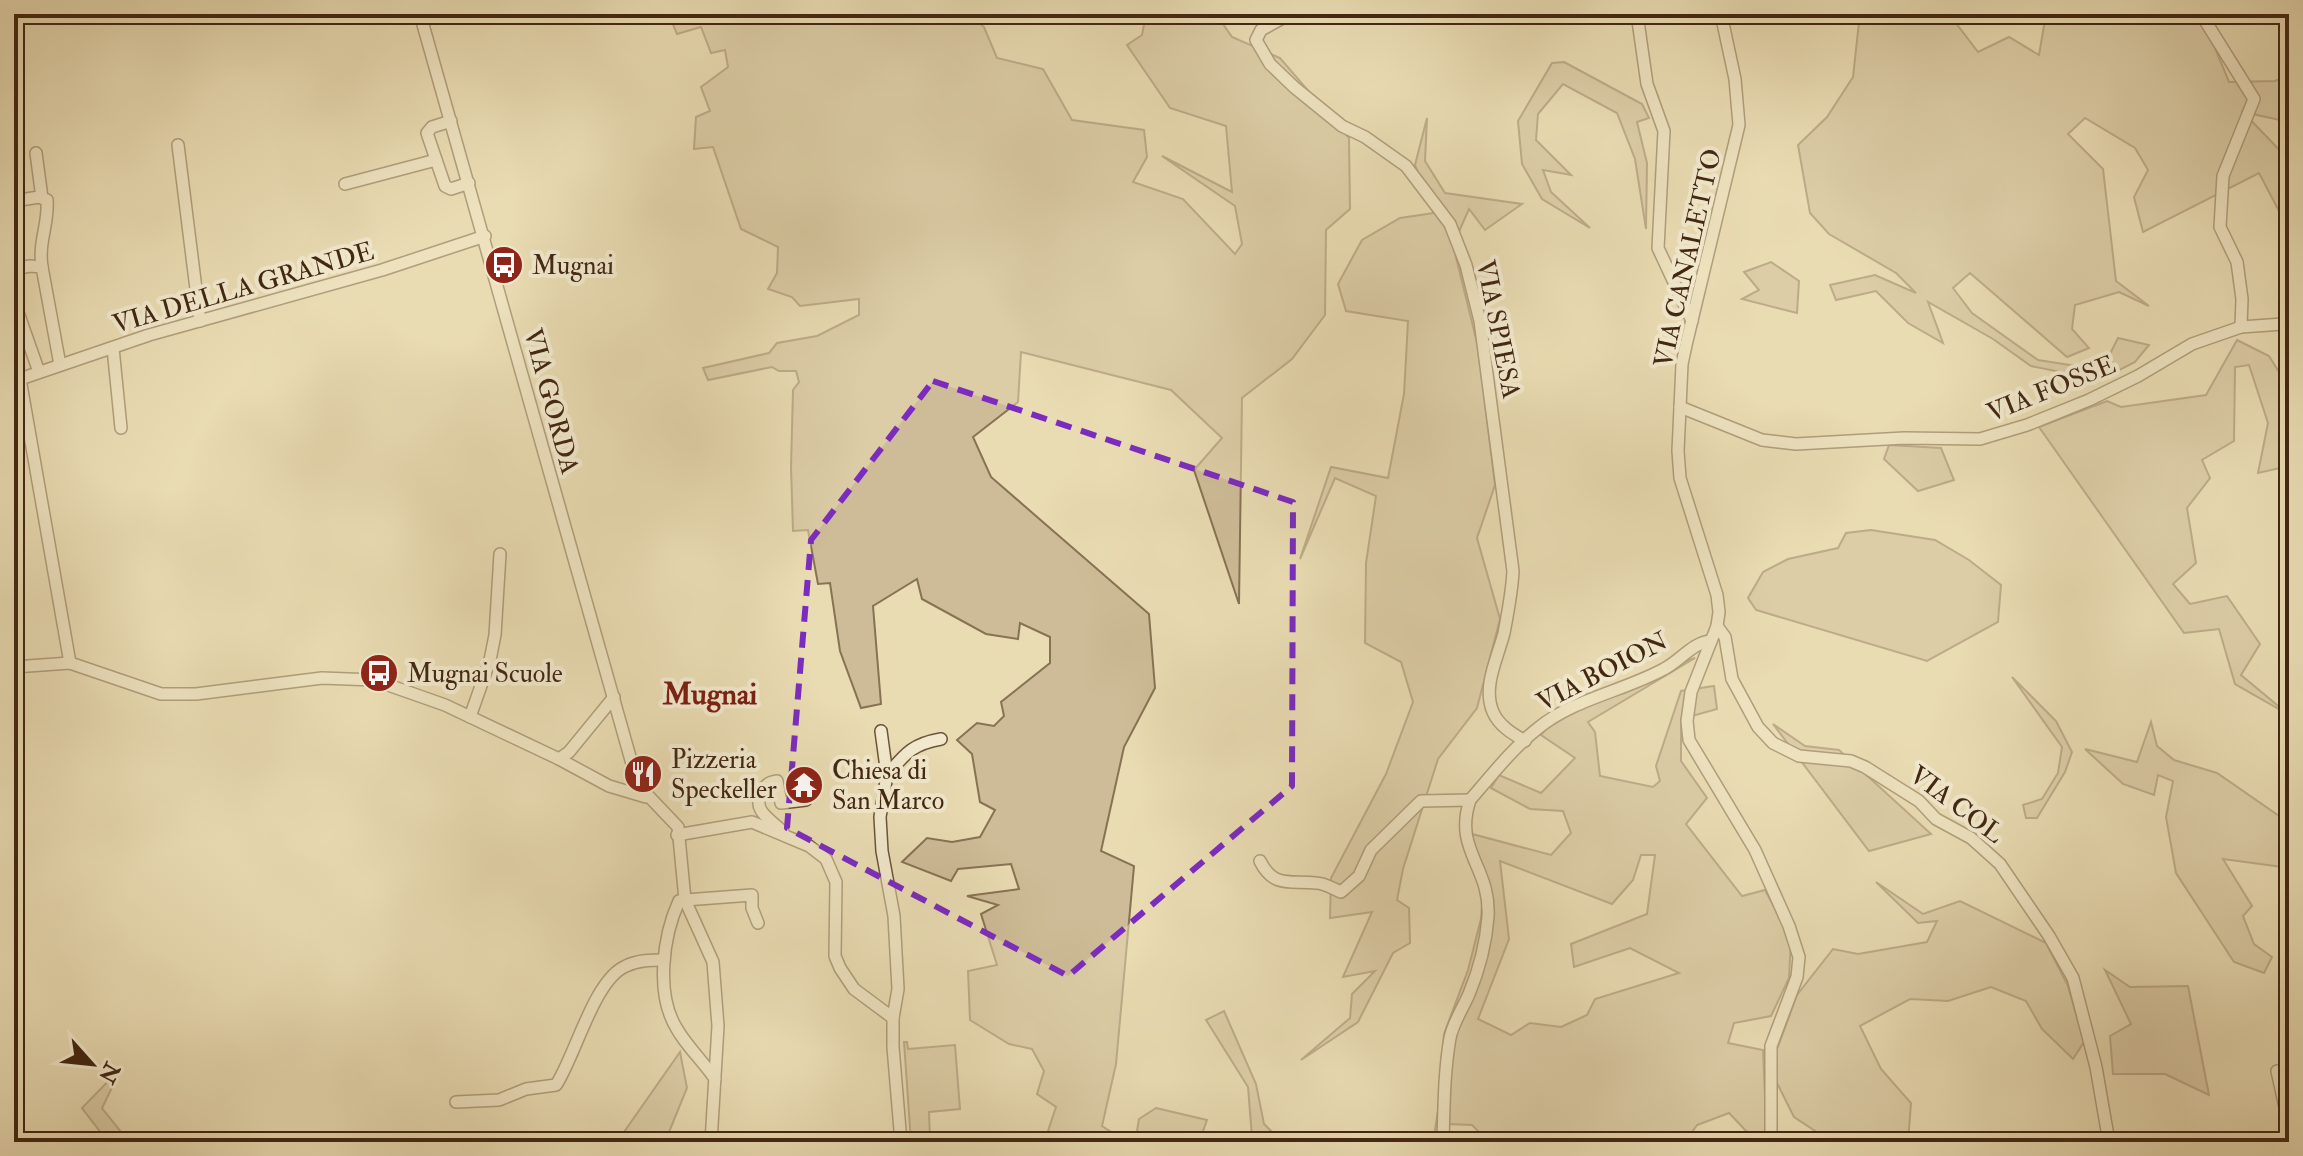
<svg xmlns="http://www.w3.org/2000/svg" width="2303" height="1156" font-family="'IM FELL Double Pica',serif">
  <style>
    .green { fill: #cdbc97; stroke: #887254; stroke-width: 2; fill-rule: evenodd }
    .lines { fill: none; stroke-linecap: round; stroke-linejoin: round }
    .minor-casing { stroke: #6c5439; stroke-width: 14 }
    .minor { stroke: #f1e8cd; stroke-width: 11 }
    .marked { fill: none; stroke: #7b2cbf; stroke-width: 6; stroke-dasharray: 16 10; stroke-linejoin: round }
    .labels { text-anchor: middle; stroke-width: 8; stroke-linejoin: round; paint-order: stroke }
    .street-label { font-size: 26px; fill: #422711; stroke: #f1e8cd }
    .poi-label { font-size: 26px; fill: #422711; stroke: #f1e8cd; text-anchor: start }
    .quarter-label { font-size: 30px; font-weight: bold; fill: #7a1f14; stroke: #f1e8cd }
  </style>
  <rect width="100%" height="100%" fill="#e9dbb2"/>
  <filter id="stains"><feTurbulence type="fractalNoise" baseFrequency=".0025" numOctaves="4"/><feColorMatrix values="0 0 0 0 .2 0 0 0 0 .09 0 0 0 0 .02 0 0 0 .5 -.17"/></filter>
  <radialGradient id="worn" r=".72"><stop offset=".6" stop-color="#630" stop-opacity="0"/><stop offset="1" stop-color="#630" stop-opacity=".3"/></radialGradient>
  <g class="green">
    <polygon points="672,14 968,14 984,27 997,58 1043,69 1072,120 1144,130 1147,157 1133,182 1183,199 1235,254 1242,244 1235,206 1162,156 1232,192 1226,126 1170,108 1127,45 1142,35 1146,14 1216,14 1232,37 1280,58 1349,138 1350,209 1326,230 1325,315 1292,359 1242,398 1239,604 1194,470 1222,438 1171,390 1021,352 1018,402 973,437 991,477 1149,614 1155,688 1124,747 1101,851 1134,866 1116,1064 1102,1126 1127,1142 1063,1142 1063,1138 1048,1131 1056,1107 1037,1094 1044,1071 1032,1049 1009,1044 970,1020 968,971 997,965 981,914 998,905 967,896 1019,889 1011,864 958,869 951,881 902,862 927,838 952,842 980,837 995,810 980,802 972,754 957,740 977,723 994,726 1004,716 1001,702 1050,663 1050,637 1020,623 1018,639 986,634 922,599 917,579 873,606 881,704 861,708 840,651 830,583 818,584 808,530 793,531 791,467 793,390 799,382 796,371 779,371 772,367 708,380 703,368 769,353 777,343 817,336 859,315 859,299 800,306 792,297 768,289 777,273 778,247 741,229 713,147 694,149 696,117 710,111 701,87 728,67 725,50 711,53 701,27 677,34 669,15"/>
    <polygon points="1844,14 1949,14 1978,52 2009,37 2039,55 2046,14 2201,14 2229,82 2275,81 2289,75 2289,122 2243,112 2289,160 2289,230 2259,173 2143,232 2134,197 2148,170 2135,148 2085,118 2068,134 2103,169 2116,281 2149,306 2119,292 2075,305 2072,329 2089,348 2067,357 1970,273 1953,288 1972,313 2038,360 2102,370 2118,338 2149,345 2135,362 2100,380 2031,366 1993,339 1928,302 1943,343 1908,323 1876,291 1836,300 1830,285 1875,275 1916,293 1896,273 1829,234 1810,213 1798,145 1827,117 1853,77 1859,22"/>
    <polygon points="1564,62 1642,104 1649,118 1637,122 1647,163 1646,229 1635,159 1617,113 1563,84 1538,114 1536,140 1571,175 1543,170 1551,192 1590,228 1542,199 1522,164 1518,121 1552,63"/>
    <polygon points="1427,118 1425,161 1445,193 1522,204 1485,230 1469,209 1453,245 1478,347 1495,485 1477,538 1500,619 1477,708 1438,759 1403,869 1397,900 1409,908 1410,943 1393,953 1358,1022 1301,1060 1350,1018 1352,994 1375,971 1343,977 1372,912 1330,918 1331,878 1386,774 1413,702 1401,662 1365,643 1366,563 1376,496 1335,478 1300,559 1331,467 1388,478 1404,394 1408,321 1346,311 1338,284 1362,240 1400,218 1434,213 1415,165"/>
    <polygon points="1771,262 1799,281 1797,313 1742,299 1759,290 1744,272"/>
    <polygon points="2237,340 2269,356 2289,388 2289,466 2258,473 2268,423 2249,365 2235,367 2234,441 2202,460 2210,478 2187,508 2196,563 2173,584 2190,604 2227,596 2260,644 2241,675 2289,715 2235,684 2219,629 2184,633 2039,427 2107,401 2121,407 2206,395"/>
    <polygon points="1889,445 1941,448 1954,480 1918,491 1884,459"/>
    <polygon points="1871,530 1935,540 1969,560 2001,585 1998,622 1927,661 1756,610 1748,598 1763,572 1788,559 1838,548 1846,533"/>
    <path d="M1695,658L1588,722L1595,732L1600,776L1653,787L1660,781L1656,766L1681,691L1714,686L1717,709L1681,719V761L1707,798L1686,824L1742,896L1765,890L1791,939L1789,978L1771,1016L1734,1023L1728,1043L1763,1050L1767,1142H1750L1749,1134L1729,1113L1697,1125L1685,1142H1489L1472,1125L1449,1124L1447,1142H1433L1440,1099L1444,1034L1468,970L1481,919L1483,891L1472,834L1551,855L1571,833L1563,811L1530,809L1491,788L1499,775L1541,793L1575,758L1541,735L1569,701ZM1641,855H1655L1647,914L1571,944L1574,967L1630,948L1679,973L1595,999L1587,1015L1561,1027L1530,1023L1511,1035L1478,1019L1509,939L1500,861L1612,904L1633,880Z"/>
    <polygon points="2012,677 2056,721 2072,752 2065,772 2037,818 2026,818 2023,805 2042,799 2058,773 2062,747"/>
    <polygon points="2151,722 2157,746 2174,760 2217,773 2285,820 2289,820 2289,868 2223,859 2252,906 2243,916 2254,944 2272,957 2264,973 2234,962 2176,873 2166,817 2173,781 2158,775 2154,795 2123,784 2085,749 2137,762"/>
    <polygon points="1773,724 1805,746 1839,750 1931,834 1869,851"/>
    <polygon points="1876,882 1923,914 1960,901 2046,943 2068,986 2084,1042 2073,1059 2042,1029 2026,1001 1991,987 1948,1001 1910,999 1860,1026 1881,1069 1911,1103 1908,1142 1832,1142 1794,1117 1776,1081 1776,1052 1797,995 1833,949 1858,954 1927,942 1937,921 1918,923"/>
    <polygon points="2105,970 2130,987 2188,986 2209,1095 2165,1074 2113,1074 2110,1036 2131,1024"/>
    <polygon points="1224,1011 1256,1084 1264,1124 1282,1142 1259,1142 1252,1137 1248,1087 1206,1020"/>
    <polygon points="904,1042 907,1042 908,1049 955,1045 960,1109 929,1112 930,1142 911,1142"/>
    <polygon points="680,1052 687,1088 665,1142 617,1142"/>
    <polygon points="122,1067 102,1108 129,1142 108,1142 82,1108"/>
    <polygon points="1156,1108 1207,1120 1199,1142 1164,1142 1136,1137 1139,1119"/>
  </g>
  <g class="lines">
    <g class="minor-casing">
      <g id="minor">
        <polyline points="420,14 638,785 678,827 685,900 713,962 718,1026 711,1142"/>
        <path d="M1290,14L1261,30L1256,40L1270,64L1294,87L1342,126L1365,137L1406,166L1450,224L1466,265L1480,321L1513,571C1512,592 1508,612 1504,633C1498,657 1482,687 1493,712C1499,726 1513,734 1525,741"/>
        <polyline points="1637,14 1647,84 1664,131 1658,248 1692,321"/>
        <polyline points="1721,14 1735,79 1739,125 1686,345 1682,364 1678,451 1680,478 1717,595 1719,612 1717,626 1691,692 1687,721 1689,740 1755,850 1789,926 1799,957 1797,977 1771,1046 1771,1142"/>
        <polyline points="2201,14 2254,99 2223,176 2220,227 2237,262 2242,299 2241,327"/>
        <polyline points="2288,14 2289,15"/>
        <polyline points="451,121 432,127 427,133 445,186 451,189 469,183"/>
        <polyline points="178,145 200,321"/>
        <polyline points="36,153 42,198"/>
        <polyline points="345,184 436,160"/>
        <path d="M14,201L39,197L47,200C49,223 38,242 42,267"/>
        <polyline points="14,269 30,266 42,267 60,365"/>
        <polyline points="14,301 39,372"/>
        <polyline points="113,348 121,428"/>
        <polyline points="14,377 20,379 149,335 382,270 485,236"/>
        <polyline points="20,379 70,663"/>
        <polyline points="1680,407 1762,440 1796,444 1904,438 1980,439 2027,425 2089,400 2138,376 2192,344 2241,327 2283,324 2289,326"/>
        <polyline points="1717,626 1725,637 1732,679 1758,727 1773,743 1799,756 1851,761 1865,767 1919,801 1936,819 1971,838 2000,864 2049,936 2073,978 2096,1067 2109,1142"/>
        <polyline points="14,667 70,663 161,694 196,694 322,678 374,680 445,705 559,759 609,786 646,797"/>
        <polyline points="470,717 490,660 495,635 500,554"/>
        <polyline points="881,731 887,775 880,817 882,851 894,916 898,989 893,1018 893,1047 901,1142"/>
        <polyline points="559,759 569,752 614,697"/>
        <path d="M887,775C905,754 912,744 941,739"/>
        <path d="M783,832C772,820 752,812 761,793C765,785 769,782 777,781L781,803L806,800"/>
        <polyline points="677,835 752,822 809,846 826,859 836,882 835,956 840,968 854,989 893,1018"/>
        <path d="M1260,861C1274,889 1291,880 1316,883C1325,883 1333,889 1341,892L1359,876L1371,850L1421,801L1470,800"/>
        <polyline points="2277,1071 2289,1125"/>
        <path d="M715,1079C704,1062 687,1047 677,1029C655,994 663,936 679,901L685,900L752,895V908L758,923"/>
        <path d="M456,1102L499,1100L526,1089L556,1085C575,1057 594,979 626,966C638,960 651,960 664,960"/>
        <path d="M1443,1142C1444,1108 1444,1072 1450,1038C1453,1023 1463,1008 1469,994C1479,970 1486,943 1488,917C1491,866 1453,851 1470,800C1491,776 1512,749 1537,729C1573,699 1624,691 1664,669C1680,661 1693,642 1711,641"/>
      </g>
    </g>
    <use href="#minor" class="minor"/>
  </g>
  <path d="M0 0H2303V1156H0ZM933,381L1293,502L1292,786L1068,976L787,828L811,540Z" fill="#e9dbb2" fill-opacity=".55" fill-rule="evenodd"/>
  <path class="marked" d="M933,381L1293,502L1292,786L1068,976L787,828L811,540Z"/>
  <defs>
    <g id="bus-disc" transform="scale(2)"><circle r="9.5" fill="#8f2418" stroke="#f1e8cd"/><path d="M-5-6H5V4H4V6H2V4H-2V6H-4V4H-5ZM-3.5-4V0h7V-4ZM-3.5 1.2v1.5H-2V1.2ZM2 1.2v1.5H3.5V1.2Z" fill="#fff"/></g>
    <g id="restaurant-disc" transform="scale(2)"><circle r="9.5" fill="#8f2418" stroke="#f1e8cd"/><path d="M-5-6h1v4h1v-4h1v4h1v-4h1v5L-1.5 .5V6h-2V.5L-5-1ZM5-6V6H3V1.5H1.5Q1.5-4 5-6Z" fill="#fff"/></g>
    <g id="temple-disc" transform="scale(2)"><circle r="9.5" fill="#8f2418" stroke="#f1e8cd"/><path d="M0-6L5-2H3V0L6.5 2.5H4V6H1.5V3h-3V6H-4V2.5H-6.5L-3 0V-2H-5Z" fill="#fff"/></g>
  </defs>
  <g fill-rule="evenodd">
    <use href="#bus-disc" x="504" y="265"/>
    <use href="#bus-disc" x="379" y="673"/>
    <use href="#restaurant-disc" x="643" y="774"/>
    <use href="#temple-disc" x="804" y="785"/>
  </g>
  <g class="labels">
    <g class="street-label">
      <text transform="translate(1687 258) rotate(-77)" y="9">VIA CANALETTO</text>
      <text transform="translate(243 287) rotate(-16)" y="9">VIA DELLA GRANDE</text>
      <text transform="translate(1499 329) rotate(79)" y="9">VIA SPIESA</text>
      <text transform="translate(2051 388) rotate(-22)" y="9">VIA FOSSE</text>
      <text transform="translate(552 401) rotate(75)" y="9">VIA GORDA</text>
      <text transform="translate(1602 671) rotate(-27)" y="9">VIA BOION</text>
      <text transform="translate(1957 804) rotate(37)" y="9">VIA COL</text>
    </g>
    <g class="poi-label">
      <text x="532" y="274">Mugnai</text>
      <text x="407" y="682">Mugnai Scuole</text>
      <text x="671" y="768">Pizzeria<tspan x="671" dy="30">Speckeller</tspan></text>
      <text x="832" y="779">Chiesa di<tspan x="832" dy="30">San Marco</tspan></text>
    </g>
    <g class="quarter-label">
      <text x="710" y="704">Mugnai</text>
    </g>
  </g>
  <rect width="2303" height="1156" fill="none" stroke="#e9dbb2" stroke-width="48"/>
  <rect x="16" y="16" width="2271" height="1124" fill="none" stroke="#422711" stroke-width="4"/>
  <rect x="24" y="24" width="2255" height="1108" fill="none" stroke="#422711" stroke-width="2"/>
  <g transform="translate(92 1064) rotate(117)" stroke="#f1e8cd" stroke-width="6" paint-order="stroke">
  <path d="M0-6L14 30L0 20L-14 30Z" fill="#422711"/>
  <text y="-12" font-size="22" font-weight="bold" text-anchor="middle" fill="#422711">N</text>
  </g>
  <rect width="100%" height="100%" filter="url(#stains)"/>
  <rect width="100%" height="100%" fill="url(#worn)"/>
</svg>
